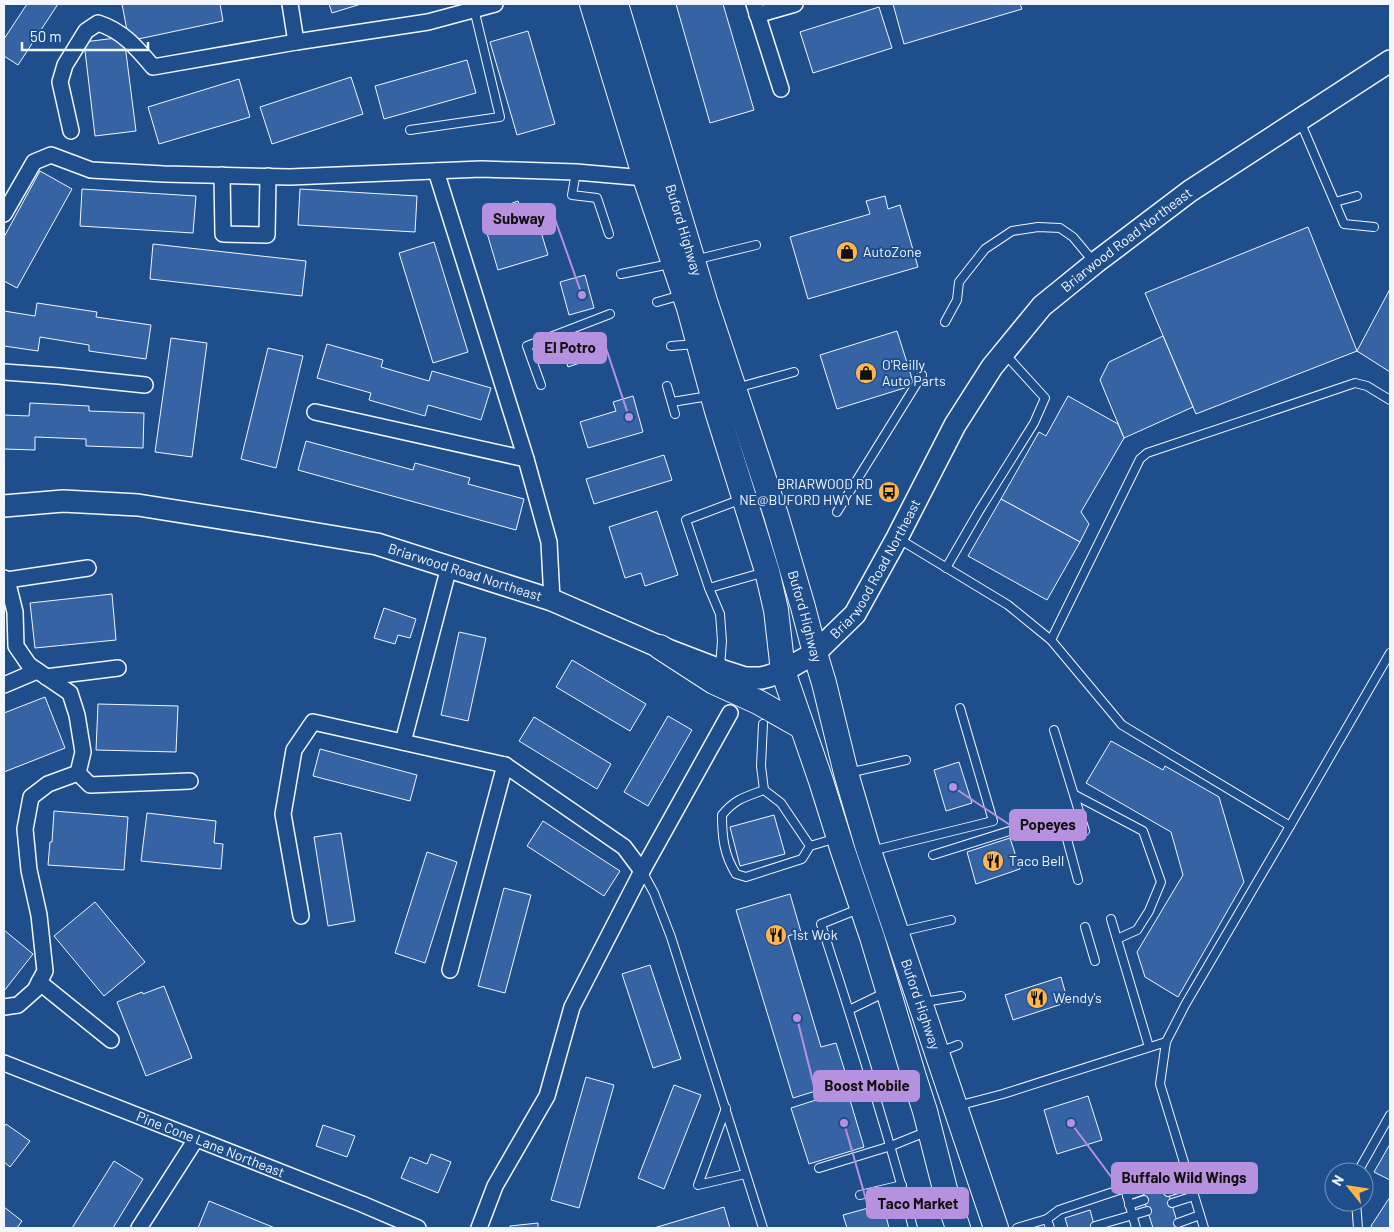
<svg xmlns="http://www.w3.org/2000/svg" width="1394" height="1232" font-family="Barlow,sans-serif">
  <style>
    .building { fill: #3563a3; stroke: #f2f6ff }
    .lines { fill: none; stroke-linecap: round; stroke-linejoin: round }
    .lane-casing { stroke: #f2f6ff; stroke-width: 10 }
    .street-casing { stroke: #f2f6ff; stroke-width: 18 }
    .secondary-casing { stroke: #f2f6ff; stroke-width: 24 }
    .primary-casing { stroke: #f2f6ff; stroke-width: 26 }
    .lane { stroke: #1f4e8c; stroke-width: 8 }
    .street { stroke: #1f4e8c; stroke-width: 15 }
    .secondary { stroke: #1f4e8c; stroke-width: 21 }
    .primary { stroke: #1f4e8c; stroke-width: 24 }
    .labels { text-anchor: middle; stroke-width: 4; stroke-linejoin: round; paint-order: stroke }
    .street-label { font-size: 14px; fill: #f2f6ff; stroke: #1f4e8c }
    .poi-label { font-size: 14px; fill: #f2f6ff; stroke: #1f4e8c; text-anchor: start }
    .leader { fill: none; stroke: #b691df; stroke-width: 2 }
    .callout-dot { fill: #b691df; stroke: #1f4e8c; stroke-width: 2 }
    .callout { fill: #b691df; stroke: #b691df; stroke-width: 2 }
    .callout-label { font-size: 15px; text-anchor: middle; font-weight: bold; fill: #111 }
  </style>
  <rect width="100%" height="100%" fill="#1f4e8c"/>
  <g class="building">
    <polygon points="27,4 58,4 18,65 4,56 4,39"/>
    <polygon points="122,4 220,4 223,21 129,41"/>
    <polygon points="329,4 361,4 332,13"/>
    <polygon points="676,4 723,4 754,110 710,123"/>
    <polygon points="893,4 1020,4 1022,9 904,44"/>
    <polygon points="879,7 892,48 813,73 800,32"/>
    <polygon points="528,31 555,124 517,135 490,42"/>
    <polygon points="124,37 136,131 95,136 84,42"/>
    <polygon points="467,60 476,93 384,119 375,86"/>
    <polygon points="351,77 363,114 272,144 260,107"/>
    <polygon points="239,79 250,117 159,144 148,107"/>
    <polygon points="40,171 72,189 17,288 4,281 4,237"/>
    <polygon points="82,189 196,196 193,233 80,226"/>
    <polygon points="300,189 417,196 415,232 298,225"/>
    <polygon points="885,196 888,209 900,205 918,267 808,299 790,237 870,214 866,201"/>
    <polygon points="518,201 522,213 534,209 548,255 498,270 484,223 510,215 507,205"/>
    <polygon points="1308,227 1357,351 1196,414 1145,293"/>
    <polygon points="434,242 468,352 433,363 399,253"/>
    <polygon points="153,244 306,261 302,296 150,279"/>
    <polygon points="585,275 594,308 569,315 560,282"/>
    <polygon points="1390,289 1390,372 1357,351"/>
    <polygon points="37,303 97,312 96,317 151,325 146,359 89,351 89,345 40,337 38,351 4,346 4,311 35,316"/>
    <polygon points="897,331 914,385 837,409 820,355"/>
    <polygon points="601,335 607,354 568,367 562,348"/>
    <polygon points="1163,336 1193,407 1124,438 1100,380 1109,362"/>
    <polygon points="171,338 207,343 192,457 155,452"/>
    <polygon points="327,344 383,360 381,367 429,381 432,371 491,388 481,420 428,405 425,416 369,400 371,393 317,378"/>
    <polygon points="268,348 303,356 276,468 241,459"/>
    <polygon points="633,396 643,432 588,448 580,422 616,411 613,402"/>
    <polygon points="1068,396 1118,424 1124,438 1081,512 1089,524 1080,542 1001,499 1039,432 1046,436"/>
    <polygon points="30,403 89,406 89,411 144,413 143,448 86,446 86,439 35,437 35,450 4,449 4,415 29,416"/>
    <polygon points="306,441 413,470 415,463 470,478 468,484 524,499 516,530 298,470"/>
    <polygon points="664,455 672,480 594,504 586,479"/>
    <polygon points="1001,499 1080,542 1047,600 968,556"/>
    <polygon points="657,511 678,575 645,586 641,573 625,578 609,527"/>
    <polygon points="112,594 116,640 35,648 30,603"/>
    <polygon points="384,608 416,619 410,638 398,635 395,644 374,638"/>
    <polygon points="459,632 486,638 468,721 441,715"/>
    <polygon points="572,660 646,704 630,731 556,687"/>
    <polygon points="45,697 65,748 4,772 4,713"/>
    <polygon points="98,704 178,706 176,752 96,750"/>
    <polygon points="668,716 692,730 648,806 624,792"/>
    <polygon points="534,717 611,764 597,789 519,741"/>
    <polygon points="1111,741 1163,770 1165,766 1219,797 1244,882 1178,997 1145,977 1137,952 1183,875 1171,832 1086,783"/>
    <polygon points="320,749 417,775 410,801 313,776"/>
    <polygon points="959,762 972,803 946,811 934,770"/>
    <polygon points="54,811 128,817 124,870 48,865 50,842 52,842"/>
    <polygon points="147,813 216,821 214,843 223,844 221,869 141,861"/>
    <polygon points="774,815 785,854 740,866 730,827"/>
    <polygon points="543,821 620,871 604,896 527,846"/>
    <polygon points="341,833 355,921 328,926 314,837"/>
    <polygon points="1010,838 1020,869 976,884 967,852"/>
    <polygon points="427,852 457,862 425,963 395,953"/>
    <polygon points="504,888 531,895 505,993 478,986"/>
    <polygon points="790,894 801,932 788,936 821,1047 836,1043 848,1081 793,1098 736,910"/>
    <polygon points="95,902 145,962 104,996 54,936"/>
    <polygon points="4,930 33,954 4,991"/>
    <polygon points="650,965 681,1059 653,1068 622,974"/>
    <polygon points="1061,977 1068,1002 1013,1020 1005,995"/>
    <polygon points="164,986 192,1058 146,1076 117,1002 142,992 143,994"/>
    <polygon points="586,1077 614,1085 579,1208 551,1200"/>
    <polygon points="674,1085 701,1095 664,1189 638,1178"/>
    <polygon points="847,1090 864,1147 809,1164 791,1108"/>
    <polygon points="1088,1096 1102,1140 1057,1154 1044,1110"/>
    <polygon points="6,1124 30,1141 10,1167 4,1162 4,1127"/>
    <polygon points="323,1125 355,1136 347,1157 316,1146"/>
    <polygon points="1390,1144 1390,1180 1374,1172"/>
    <polygon points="431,1154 451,1162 438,1193 401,1178 410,1157 427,1164"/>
    <polygon points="114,1161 143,1179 113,1228 72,1228"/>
    <polygon points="1162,1173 1168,1192 1179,1228 1153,1228 1138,1181"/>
    <polygon points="1390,1197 1390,1228 1372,1228 1371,1226"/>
    <polygon points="209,1201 275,1228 198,1228"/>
    <polygon points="883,1204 889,1228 847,1228 843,1215"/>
    <polygon points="4,1207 22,1221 17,1228 4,1228"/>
    <polygon points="724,1207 730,1228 654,1228"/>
    <polygon points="1090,1210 1095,1228 1068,1228 1065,1218"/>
    <polygon points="538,1223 538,1228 510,1228 510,1226"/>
  </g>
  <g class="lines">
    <g class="lane-casing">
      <g id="lane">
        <polyline points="1300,121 1344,224 1374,227"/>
        <polyline points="410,130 500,117 474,9"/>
        <polyline points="576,172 572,195 597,198 609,234"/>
        <polyline points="1335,202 1357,196"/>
        <polyline points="694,260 756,245"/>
        <polyline points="621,274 670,264"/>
        <polyline points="657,302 682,295"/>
        <polyline points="945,322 957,300 959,282 985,249 1012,231 1038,227 1060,228 1073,237 1093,261"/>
        <polyline points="671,346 696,344"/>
        <polyline points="541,385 527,346 610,314"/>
        <polyline points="667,386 675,414"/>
        <polyline points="736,388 794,372"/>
        <polyline points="672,402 709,396"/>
        <polyline points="837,512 922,375"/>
        <polyline points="899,539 1008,605 1051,640 1122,725 1290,826 1390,653"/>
        <polyline points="946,568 979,511 1034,423 1045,398 1005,354"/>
        <polyline points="709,588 765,572"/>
        <polyline points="1051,640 1140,459 1147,453 1355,383 1367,386 1390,400"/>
        <polyline points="720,667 722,641 720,614 709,588 686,520 742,499"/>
        <polyline points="763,724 761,766 764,790"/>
        <polyline points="1054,730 1085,831"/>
        <polyline points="848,773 906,760"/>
        <polyline points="1075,795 1143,831 1161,882 1149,911 1137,930 1117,939"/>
        <path d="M810,846L781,803L764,790C745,797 735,799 722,815C722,837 724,855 736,874L746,877L802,859L810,846L837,838"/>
        <polyline points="871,851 993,821 960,708"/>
        <polyline points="933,855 1051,818 1060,824 1067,839 1078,880"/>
        <polyline points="642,871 654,893 671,937 763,1228"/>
        <path d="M861,908L821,924C854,1025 886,1126 913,1228"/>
        <polyline points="1111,919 1149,1047"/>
        <polyline points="1085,927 1095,961"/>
        <polyline points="899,932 951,920"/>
        <polyline points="924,1002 961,996"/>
        <polyline points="849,1010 886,992"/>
        <polyline points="939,1052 958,1045"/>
        <polyline points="875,1090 911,1078"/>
        <polyline points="957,1106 1003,1094 1166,1042"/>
        <polyline points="726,1108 698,1185 745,1174"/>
        <polyline points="819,1168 891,1146 928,1131"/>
        <polyline points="1360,1172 1360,1168 1390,1115"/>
        <polyline points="1165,1183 1188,1175"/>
        <polyline points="1168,1192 1191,1185"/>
        <polyline points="860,1195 902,1185"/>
        <polyline points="1127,1196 1141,1191"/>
        <polyline points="1356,1202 1358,1228"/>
        <polyline points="1172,1203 1194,1196"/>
        <polyline points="1129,1205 1144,1200"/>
        <polyline points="907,1206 943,1194"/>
        <polyline points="1047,1219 1059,1210 1125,1188 1136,1228"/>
        <polyline points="1178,1223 1200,1215"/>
        <polyline points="1095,1226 1147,1211"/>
        <polyline points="1017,1228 1047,1219 1050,1228"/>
        <polyline points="1204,1228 1160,1084 1166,1042 1185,1005 1290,826"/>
      </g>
    </g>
    <g class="street-casing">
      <g id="street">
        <polyline points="290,4 296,42"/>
        <polyline points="754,4 781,89"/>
        <polyline points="757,15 795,4"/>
        <path d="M71,131L60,82L65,65L86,31L98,23C123,31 137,48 153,67L296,42L428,22L495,4"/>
        <polyline points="436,171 526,459 549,542 552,600"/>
        <polyline points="222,175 223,234 267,235 268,176"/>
        <polyline points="4,214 34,162 51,155 91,170 164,174 290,177 481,169 576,172 645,178"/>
        <polyline points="4,372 59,376 145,385"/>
        <polyline points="315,412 526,459"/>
        <polyline points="4,578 7,580 15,612 16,646 29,665 70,693 77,715 83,752 78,773 48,784 31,797 25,829 29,870 39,915 45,971 35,990 18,1005 4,1007"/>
        <polyline points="7,580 88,568"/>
        <polyline points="46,677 118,668"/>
        <polyline points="4,685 37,671"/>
        <polyline points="403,742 449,567"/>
        <polyline points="78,773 90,785 190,781"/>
        <polyline points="301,916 283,814 294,750 313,722 505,765 624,847 642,871"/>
        <polyline points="450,970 505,765"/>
        <polyline points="39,982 111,1040"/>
        <path id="s1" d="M4,1063L362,1204L418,1228"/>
        <polyline points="139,1228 196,1139"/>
        <polyline points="479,1228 495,1186 547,1096 572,1007 642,871 730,713"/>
      </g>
    </g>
    <g class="secondary-casing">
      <g id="secondary">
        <path id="s2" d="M4,506L63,501L138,505L264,525L377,544L552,600L660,647L720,670L745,678H761L769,676L783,671L815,653L855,614L897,538L955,425L992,367L1042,306L1095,263L1190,191L1390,61"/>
      </g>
    </g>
    <g class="primary-casing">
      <g id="primary">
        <polyline points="592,4 645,178 689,308 717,411 767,571 776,610 783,671 821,781 842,848 872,937 914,1077 925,1111 946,1193 958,1228"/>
        <path id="s3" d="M616,4L705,301L776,515L803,607L815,653L824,683L846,773L867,845L996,1228"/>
        <polyline points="660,647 714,682 758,702 802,727"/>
      </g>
    </g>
    <use href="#lane" class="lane"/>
    <use href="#street" class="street"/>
    <use href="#secondary" class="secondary"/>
    <use href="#primary" class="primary"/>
  </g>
  <defs>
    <g id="shop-disc" transform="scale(1.125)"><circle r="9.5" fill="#ffb74d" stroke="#1f4e8c"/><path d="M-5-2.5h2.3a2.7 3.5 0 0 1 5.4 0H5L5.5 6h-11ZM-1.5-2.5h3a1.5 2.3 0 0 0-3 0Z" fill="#111"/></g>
    <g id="bus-disc" transform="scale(1.125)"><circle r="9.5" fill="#ffb74d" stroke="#1f4e8c"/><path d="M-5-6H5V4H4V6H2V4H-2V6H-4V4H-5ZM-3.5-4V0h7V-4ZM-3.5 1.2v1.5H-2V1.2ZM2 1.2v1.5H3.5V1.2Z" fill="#111"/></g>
    <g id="restaurant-disc" transform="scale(1.125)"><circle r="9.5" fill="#ffb74d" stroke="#1f4e8c"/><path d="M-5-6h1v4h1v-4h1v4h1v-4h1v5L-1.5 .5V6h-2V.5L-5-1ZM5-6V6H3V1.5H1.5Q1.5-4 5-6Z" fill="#111"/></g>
  </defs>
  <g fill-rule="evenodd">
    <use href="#shop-disc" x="847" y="252"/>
    <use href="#shop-disc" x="866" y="373"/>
    <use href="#bus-disc" x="889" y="492"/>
    <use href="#restaurant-disc" x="993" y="861"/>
    <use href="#restaurant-disc" x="776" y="935"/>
    <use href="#restaurant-disc" x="1037" y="998"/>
  </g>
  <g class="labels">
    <g class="street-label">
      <text dy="5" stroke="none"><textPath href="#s3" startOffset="236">Buford Highway</textPath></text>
      <text dy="5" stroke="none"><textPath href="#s2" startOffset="1369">Briarwood Road Northeast</textPath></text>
      <text dy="5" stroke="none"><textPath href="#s2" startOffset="949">Briarwood Road Northeast</textPath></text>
      <text dy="5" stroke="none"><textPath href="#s2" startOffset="469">Briarwood Road Northeast</textPath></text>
      <text dy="5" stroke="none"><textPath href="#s3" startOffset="641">Buford Highway</textPath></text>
      <text dy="5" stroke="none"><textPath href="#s3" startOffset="1046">Buford Highway</textPath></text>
      <text dy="5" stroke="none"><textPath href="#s1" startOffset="222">Pine Cone Lane Northeast</textPath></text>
    </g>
    <g class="poi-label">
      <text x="863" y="257">AutoZone</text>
      <text x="882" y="370">O'Reilly<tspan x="882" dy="16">Auto Parts</tspan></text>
      <text x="873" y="489" text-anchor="end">BRIARWOOD RD<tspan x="873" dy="16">NE@BUFORD HWY NE</tspan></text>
      <text x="1009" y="866">Taco Bell</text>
      <text x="792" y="940">1st Wok</text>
      <text x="1053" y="1003">Wendy's</text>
    </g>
  </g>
  <path class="leader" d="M582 295L555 219M629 417L606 348M953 787L1010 825M797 1018L814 1086M1071 1123L1112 1178M844 1123L867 1203"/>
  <g class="callout-dot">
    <circle cx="582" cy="295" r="5"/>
    <circle cx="629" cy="417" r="5"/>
    <circle cx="953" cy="787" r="5"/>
    <circle cx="797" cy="1018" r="5"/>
    <circle cx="1071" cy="1123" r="5"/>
    <circle cx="844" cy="1123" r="5"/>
  </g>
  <g class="callout">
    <rect x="483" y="204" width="72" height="30" rx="5"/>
    <rect x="534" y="333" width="72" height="30" rx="5"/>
    <rect x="1010" y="810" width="76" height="30" rx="5"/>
    <rect x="814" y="1071" width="105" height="30" rx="5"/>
    <rect x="1112" y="1163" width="145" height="30" rx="5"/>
    <rect x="867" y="1188" width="101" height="30" rx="5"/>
  </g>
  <g class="callout-label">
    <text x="519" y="224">Subway</text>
    <text x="570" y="353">El Potro</text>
    <text x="1048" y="830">Popeyes</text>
    <text x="867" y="1091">Boost Mobile</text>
    <text x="1184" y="1183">Buffalo Wild Wings</text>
    <text x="918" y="1209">Taco Market</text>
  </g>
  <rect width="1394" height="1232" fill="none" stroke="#f2f6ff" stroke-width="10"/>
  <g transform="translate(1349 1187) rotate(300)"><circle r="24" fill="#1f4e8c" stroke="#7391ba"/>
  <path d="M0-4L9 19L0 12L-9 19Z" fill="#ffb74d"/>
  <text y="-8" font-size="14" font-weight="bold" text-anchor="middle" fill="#f2f6ff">N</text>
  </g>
  <path d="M22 42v8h126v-8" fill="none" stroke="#f2f6ff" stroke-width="2.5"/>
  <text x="30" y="42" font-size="15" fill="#f2f6ff" stroke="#1f4e8c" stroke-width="4" paint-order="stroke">50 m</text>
</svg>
